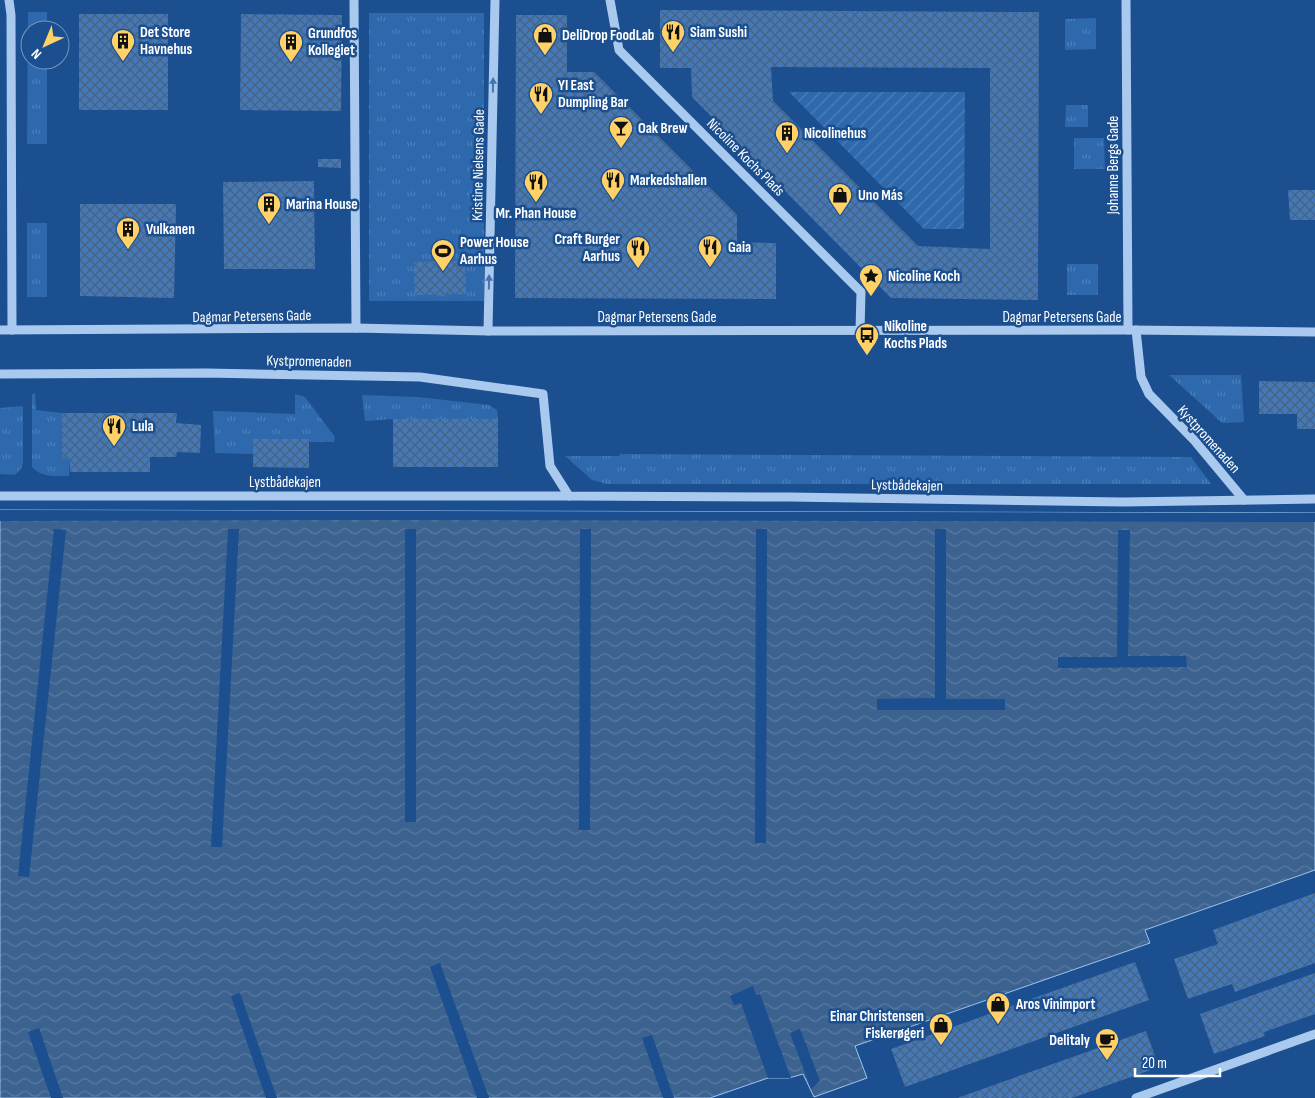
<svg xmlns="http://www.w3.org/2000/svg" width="1315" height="1098" font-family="'Sofia Sans Condensed',sans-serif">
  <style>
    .grass { fill: url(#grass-tufts) }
    .garden { fill: url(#garden-furrows) }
    .water { fill: url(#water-waves); stroke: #9cc4f0 }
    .pier { fill: #1b4f8f }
    .building { fill: url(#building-cross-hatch); fill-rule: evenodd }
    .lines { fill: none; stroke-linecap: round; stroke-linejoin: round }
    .minor { stroke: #a9c9ee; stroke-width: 9 }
    .oneway { fill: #4674ac }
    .labels { text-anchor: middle; stroke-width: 5; stroke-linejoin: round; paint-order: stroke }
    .poi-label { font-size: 15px; font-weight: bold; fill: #fff; stroke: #1b4f8f; text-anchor: start }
    .street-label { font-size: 15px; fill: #fff; stroke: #1b4f8f }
  </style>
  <defs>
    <pattern id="grass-tufts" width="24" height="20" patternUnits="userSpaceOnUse" patternTransform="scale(1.25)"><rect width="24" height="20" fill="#2e69ad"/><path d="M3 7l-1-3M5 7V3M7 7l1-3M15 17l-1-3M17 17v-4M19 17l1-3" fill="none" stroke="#4d80b9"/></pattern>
    <pattern id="garden-furrows" width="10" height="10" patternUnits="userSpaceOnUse" patternTransform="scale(1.25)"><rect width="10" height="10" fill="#2e69ad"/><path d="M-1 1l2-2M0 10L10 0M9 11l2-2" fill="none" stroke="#4d80b9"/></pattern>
    <pattern id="water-waves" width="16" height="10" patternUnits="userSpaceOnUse" patternTransform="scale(1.25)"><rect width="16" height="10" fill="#3c6290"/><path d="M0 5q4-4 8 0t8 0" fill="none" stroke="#597aa1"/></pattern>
    <pattern id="building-cross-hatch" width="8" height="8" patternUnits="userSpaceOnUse" patternTransform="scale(1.25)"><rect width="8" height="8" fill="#4478b7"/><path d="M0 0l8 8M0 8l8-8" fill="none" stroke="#486282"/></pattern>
  </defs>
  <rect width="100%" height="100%" fill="#1b4f8f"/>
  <g class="grass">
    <polygon points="28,12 47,12 47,30 30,30 30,60 47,60 47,144 27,144"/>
    <rect x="369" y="13" width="115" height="288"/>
    <polygon points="1096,18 1096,49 1065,50 1065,19"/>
    <polygon points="1066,105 1088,105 1088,127 1065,127"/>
    <polygon points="1074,138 1104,138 1105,169 1074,169"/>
    <rect x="27" y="223" width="20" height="74"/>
    <rect x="1067" y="264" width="31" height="31"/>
    <polygon points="1169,375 1241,375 1244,422 1222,423"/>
    <path d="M35,393L36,410L62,413V457L70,458L69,476C55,476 42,478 32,467V394Z"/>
    <polygon points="295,394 305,397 335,437 334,442 309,442 309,439 253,439 253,454 215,453 213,411 295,414"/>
    <polygon points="362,395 418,397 489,405 497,410 498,419 393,419 365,421"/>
    <polygon points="23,406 23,463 21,469 15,475 0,474 0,408"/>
    <polygon points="620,454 1191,457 1211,484 607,484 592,480 565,456 619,456"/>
  </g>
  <polygon class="garden" points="789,92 965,92 964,229 924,229"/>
  <polygon class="water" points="0,510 1315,513 1315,870 1145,930 1150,943 855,1046 867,1078 814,1097 803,1074 789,1078 768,1078 710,1098 0,1098"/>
  <g class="pier">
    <polygon points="0,510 1315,513 1315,522 373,520 0,521"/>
    <polygon points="54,529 66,530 29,877 18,876"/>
    <polygon points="228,529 239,529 222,847 211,847"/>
    <rect x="405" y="529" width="11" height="293"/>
    <polygon points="580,529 591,529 590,830 579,830"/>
    <polygon points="756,529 767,529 766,843 755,843"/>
    <polygon points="935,529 946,529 946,699 1005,699 1005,710 877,710 877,699 935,698"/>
    <polygon points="1118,530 1130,530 1128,656 1186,656 1187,667 1058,668 1058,657 1117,657"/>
    <polygon points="440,963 489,1098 477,1098 430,967"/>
    <polygon points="753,986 756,995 760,994 791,1078 768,1078 741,1003 734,1005 730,996"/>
    <polygon points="240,993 277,1098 266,1098 231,996"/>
    <polygon points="39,1028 63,1098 51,1098 28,1032"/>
    <polygon points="800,1029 820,1081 811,1089 790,1033"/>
    <polygon points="652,1035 674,1098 663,1098 642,1038"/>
  </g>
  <g class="building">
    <path d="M660,10L1039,12L1038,300L891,298L692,97L691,68H660ZM771,67L990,68V249L918,246L773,101Z"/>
    <rect x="79" y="14" width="89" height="96"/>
    <polygon points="241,14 342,15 341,111 240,110"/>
    <polygon points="516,15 567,15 567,72 594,72 737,215 737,242 776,243 776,299 515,298"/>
    <polygon points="318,159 341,159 341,168 318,167"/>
    <polygon points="314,181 315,269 224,269 223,182"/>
    <polygon points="1288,190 1315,190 1315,220 1290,220"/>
    <polygon points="80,204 176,204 174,298 80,296"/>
    <polygon points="465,261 466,294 415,295 414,262"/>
    <polygon points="1259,381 1315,382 1315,429 1297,429 1297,414 1259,414"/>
    <polygon points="62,413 177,413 176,423 201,425 200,453 177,452 176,457 150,457 150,472 70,472 70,458 62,457"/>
    <rect x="393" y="419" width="105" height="48"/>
    <polygon points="253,439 309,439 309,468 253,467"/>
    <polygon points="1315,893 1315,963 1235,992 1232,984 1188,999 1174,959 1218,944 1213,930"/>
    <polygon points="1135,962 1149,1000 905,1087 891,1049"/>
    <polygon points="1315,973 1315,1014 1264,1032 1265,1036 1214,1054 1200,1014"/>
    <polygon points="1146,1031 1159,1067 1072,1098 957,1098"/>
  </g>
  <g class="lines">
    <g class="minor">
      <polyline points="9,0 11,15 12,330"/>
      <polyline points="354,0 356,328"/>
      <polyline points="610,0 619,50 861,292 860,331"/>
      <polyline points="1126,0 1128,330"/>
      <polyline points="0,330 356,328 488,331 1128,330 1315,332"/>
      <polyline points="1136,330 1141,377 1149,394 1194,440 1244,500"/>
      <polyline points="488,331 495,0"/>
      <polyline points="0,374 207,373 420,377 543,394 550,466 569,496 789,497 1123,502 1315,499"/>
      <polyline points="0,496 569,496"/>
      <polyline points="1136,1098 1315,1034"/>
    </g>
  </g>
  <defs><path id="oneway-solid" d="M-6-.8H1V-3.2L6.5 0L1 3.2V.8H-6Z" transform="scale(1.25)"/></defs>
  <g class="oneway">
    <use href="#oneway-solid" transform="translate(493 85) rotate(-89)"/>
    <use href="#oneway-solid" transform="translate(489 282) rotate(-89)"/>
  </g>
  <defs>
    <g id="restaurant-pin" transform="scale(1.25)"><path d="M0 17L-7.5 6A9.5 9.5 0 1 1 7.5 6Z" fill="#ffd166" stroke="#1b4f8f"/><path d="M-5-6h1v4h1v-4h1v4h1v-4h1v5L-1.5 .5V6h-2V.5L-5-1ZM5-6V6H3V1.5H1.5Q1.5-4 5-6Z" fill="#111"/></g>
    <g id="shop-pin" transform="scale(1.25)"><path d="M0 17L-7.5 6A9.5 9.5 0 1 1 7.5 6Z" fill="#ffd166" stroke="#1b4f8f"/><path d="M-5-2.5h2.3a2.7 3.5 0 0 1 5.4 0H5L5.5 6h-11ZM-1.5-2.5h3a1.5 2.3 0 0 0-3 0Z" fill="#111"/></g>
    <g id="building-pin" transform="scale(1.25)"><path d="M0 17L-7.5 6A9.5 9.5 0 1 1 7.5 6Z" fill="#ffd166" stroke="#1b4f8f"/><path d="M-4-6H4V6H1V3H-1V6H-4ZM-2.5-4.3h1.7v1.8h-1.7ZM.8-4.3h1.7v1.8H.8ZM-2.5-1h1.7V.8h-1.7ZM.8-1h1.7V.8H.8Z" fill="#111"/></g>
    <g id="bar-pin" transform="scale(1.25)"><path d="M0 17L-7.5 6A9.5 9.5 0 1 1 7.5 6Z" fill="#ffd166" stroke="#1b4f8f"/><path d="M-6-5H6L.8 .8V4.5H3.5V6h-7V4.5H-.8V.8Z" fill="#111"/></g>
    <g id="stadium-pin" transform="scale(1.25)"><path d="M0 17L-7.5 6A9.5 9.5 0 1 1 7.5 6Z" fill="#ffd166" stroke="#1b4f8f"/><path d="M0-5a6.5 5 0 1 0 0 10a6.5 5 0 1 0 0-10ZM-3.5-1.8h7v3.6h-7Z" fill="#111"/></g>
    <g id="sight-pin" transform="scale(1.25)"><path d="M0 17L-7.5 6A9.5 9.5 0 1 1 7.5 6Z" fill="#ffd166" stroke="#1b4f8f"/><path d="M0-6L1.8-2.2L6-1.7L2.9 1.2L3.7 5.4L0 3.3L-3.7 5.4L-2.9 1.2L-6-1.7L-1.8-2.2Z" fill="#111"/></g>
    <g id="bus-pin" transform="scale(1.25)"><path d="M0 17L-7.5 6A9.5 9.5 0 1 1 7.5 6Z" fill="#ffd166" stroke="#1b4f8f"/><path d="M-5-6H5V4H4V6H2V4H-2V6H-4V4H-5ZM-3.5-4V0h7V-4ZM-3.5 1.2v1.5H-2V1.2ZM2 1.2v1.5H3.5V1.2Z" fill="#111"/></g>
    <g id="cafe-pin" transform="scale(1.25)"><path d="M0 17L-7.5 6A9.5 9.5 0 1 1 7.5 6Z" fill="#ffd166" stroke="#1b4f8f"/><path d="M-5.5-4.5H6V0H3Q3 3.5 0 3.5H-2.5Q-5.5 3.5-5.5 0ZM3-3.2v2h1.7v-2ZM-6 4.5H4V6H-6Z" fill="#111"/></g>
  </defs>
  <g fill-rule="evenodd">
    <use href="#restaurant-pin" x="673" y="32"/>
    <use href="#shop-pin" x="545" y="35"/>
    <use href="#building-pin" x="123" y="41"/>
    <use href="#building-pin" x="291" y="42"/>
    <use href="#restaurant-pin" x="541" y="94"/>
    <use href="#bar-pin" x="621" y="128"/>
    <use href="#building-pin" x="787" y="133"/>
    <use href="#restaurant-pin" x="613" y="180"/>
    <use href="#restaurant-pin" x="536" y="182"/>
    <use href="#shop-pin" x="840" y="195"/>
    <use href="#building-pin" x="269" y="204"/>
    <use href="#building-pin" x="128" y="229"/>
    <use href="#restaurant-pin" x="710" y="247"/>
    <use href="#restaurant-pin" x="638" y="248"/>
    <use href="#stadium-pin" x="443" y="251"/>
    <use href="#sight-pin" x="871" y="276"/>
    <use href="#bus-pin" x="867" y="335"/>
    <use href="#restaurant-pin" x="114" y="426"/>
    <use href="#shop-pin" x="998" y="1004"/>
    <use href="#shop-pin" x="941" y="1025"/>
    <use href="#cafe-pin" x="1107" y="1040"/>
  </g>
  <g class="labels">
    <g class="poi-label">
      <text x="140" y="37">Det Store<tspan x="140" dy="17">Havnehus</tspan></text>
      <text x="690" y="37">Siam Sushi</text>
      <text x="308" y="38">Grundfos<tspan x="308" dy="17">Kollegiet</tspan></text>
      <text x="562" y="40">DeliDrop FoodLab</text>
      <text x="558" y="90">YI East<tspan x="558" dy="17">Dumpling Bar</tspan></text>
      <text x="638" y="133">Oak Brew</text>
      <text x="804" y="138">Nicolinehus</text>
      <text x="630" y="185">Markedshallen</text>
      <text x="858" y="200">Uno Más</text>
      <text x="286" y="209">Marina House</text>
      <text x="536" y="218" text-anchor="middle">Mr. Phan House</text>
      <text x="146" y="234">Vulkanen</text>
      <text x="620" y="244" text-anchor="end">Craft Burger<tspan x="620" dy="17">Aarhus</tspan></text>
      <text x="460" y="247">Power House<tspan x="460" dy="17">Aarhus</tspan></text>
      <text x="728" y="252">Gaia</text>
      <text x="888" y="281">Nicoline Koch</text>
      <text x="884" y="331">Nikoline<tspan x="884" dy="17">Kochs Plads</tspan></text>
      <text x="132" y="431">Lula</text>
      <text x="1016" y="1009">Aros Vinimport</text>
      <text x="924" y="1021" text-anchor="end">Einar Christensen<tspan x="924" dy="17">Fiskerøgeri</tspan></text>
      <text x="1090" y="1045" text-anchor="end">Delitaly</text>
    </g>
    <g class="street-label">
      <text transform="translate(746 157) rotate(45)" y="5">Nicoline Kochs Plads</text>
      <text transform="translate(478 165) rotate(-89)" y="5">Kristine Nielsens Gade</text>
      <text transform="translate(1113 165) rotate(-90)" y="5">Johanne Bergs Gade</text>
      <text transform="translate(252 316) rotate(-1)" y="5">Dagmar Petersens Gade</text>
      <text x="657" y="322">Dagmar Petersens Gade</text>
      <text x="1062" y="322">Dagmar Petersens Gade</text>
      <text transform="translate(309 361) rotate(1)" y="5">Kystpromenaden</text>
      <text transform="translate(1209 439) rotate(48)" y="5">Kystpromenaden</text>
      <text x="285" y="487">Lystbådekajen</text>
      <text transform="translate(907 485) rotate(1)" y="5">Lystbådekajen</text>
    </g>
  </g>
  <g transform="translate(45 45) rotate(224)"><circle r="24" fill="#1b4f8f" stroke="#7695bc"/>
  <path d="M0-4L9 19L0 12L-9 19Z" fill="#ffd166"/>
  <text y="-8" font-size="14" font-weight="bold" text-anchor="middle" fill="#ffffff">N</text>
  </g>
  <path d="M1135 1068v8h85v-8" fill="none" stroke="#ffffff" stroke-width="2.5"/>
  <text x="1142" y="1068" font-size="15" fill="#ffffff" stroke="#1b4f8f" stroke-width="4" paint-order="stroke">20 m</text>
</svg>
